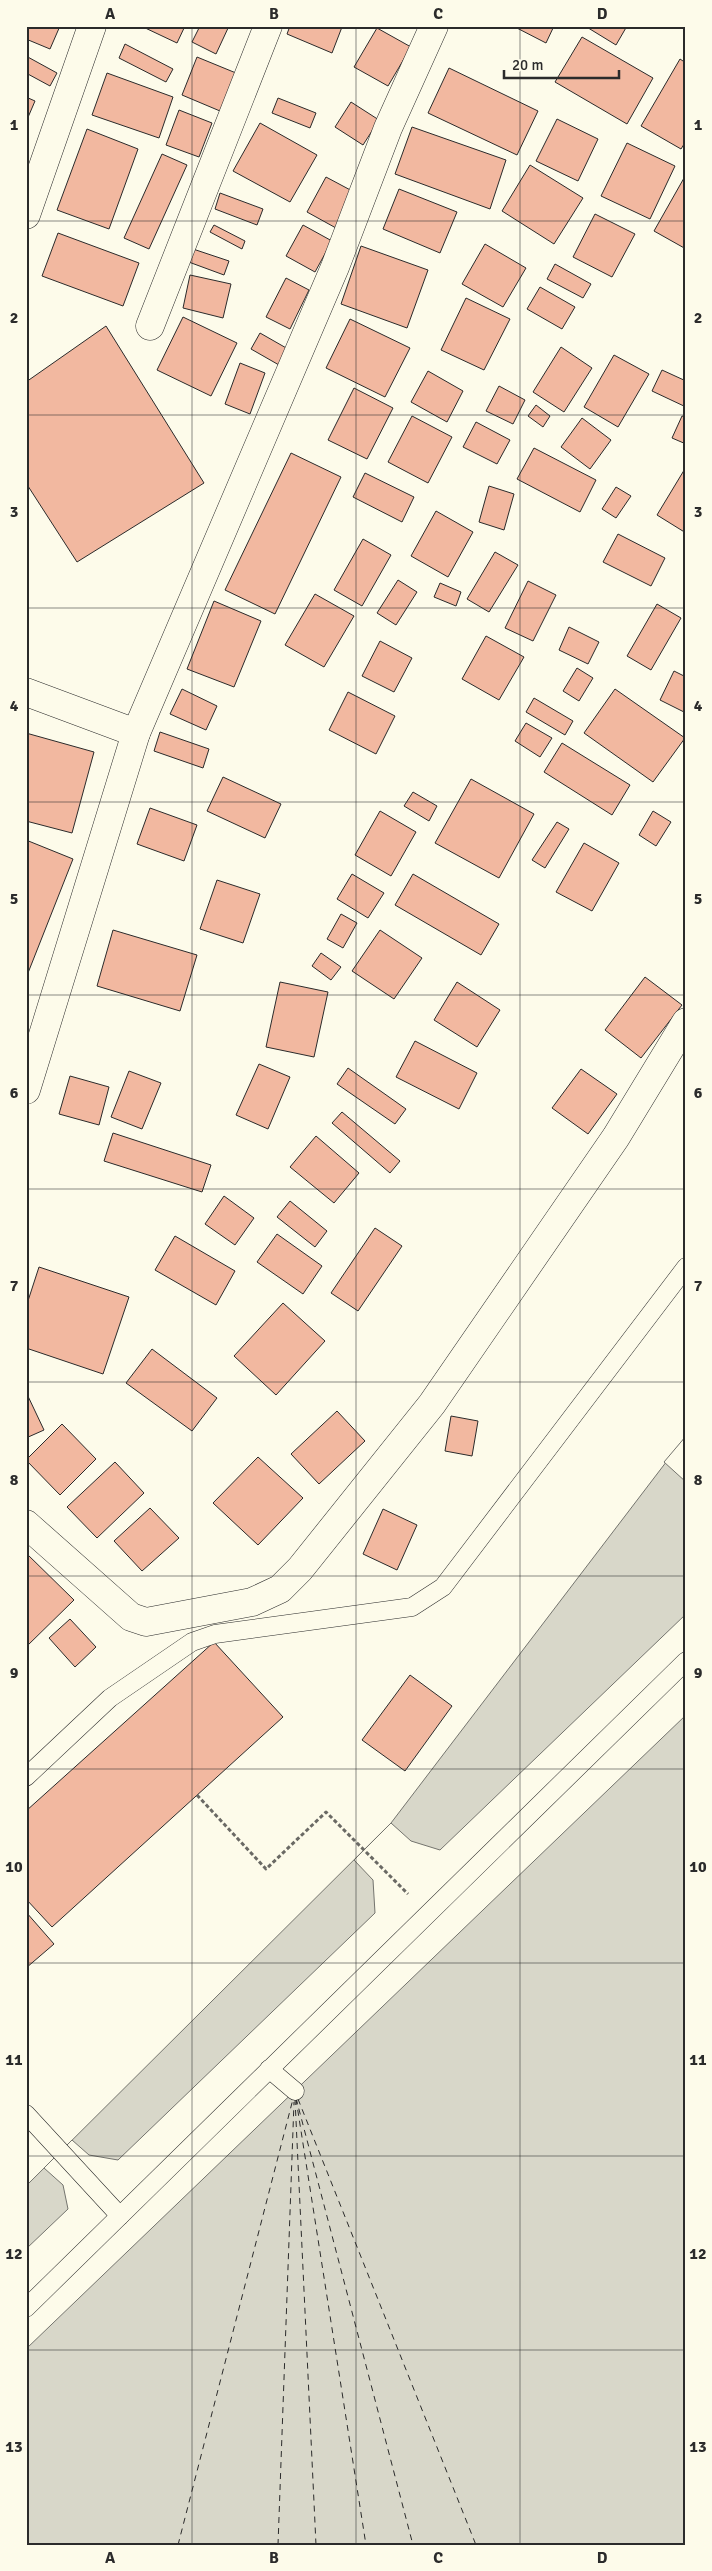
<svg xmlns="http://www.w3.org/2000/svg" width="712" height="2571" font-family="Signika,sans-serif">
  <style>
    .water { fill: #d8d7c9; stroke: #74746e }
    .pier { fill: #fdfbea; stroke: #74746e }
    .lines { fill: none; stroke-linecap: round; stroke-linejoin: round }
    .ferry { stroke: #2b2b2b; stroke-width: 1; stroke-dasharray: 6 5; stroke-linecap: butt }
    .building { fill: #f2b8a0; stroke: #2b2b2b }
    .lane-casing { stroke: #2b2b2b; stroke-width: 19 }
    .street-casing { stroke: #2b2b2b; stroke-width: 29 }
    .highway-casing { stroke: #2b2b2b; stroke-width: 29 }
    .path { stroke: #6a6964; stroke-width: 3; stroke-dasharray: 4 2.5; stroke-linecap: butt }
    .lane { stroke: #fdfbea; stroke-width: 18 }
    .street { stroke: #fdfbea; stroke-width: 28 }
    .highway { stroke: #fdfbea; stroke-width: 28 }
    .grid { fill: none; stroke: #2b2b2b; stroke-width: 1; stroke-opacity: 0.55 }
    .neatline { fill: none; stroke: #2b2b2b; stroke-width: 2 }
    .grid-label { font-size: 16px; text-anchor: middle; font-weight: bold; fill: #2b2b2b }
  </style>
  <rect width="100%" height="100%" fill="#fdfbea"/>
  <polygon class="water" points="686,1436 686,2545 26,2545 26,2186 391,1823"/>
  <g class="pier">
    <polygon points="686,1436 686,1482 664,1462"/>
    <polygon points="686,1614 686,1715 26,2349 26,2249 68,2209 63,2185 44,2168 72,2140 89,2155 118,2160 375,1913 373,1880 354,1860 391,1823 411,1841 440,1850"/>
  </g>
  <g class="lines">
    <g class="ferry">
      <polyline points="296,2098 413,2545"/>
      <polyline points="295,2099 316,2545"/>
      <polyline points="296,2099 366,2545"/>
      <polyline points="298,2099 476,2545"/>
      <polyline points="178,2545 293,2099"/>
      <polyline points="278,2545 294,2102"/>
    </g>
  </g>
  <g class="building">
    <polygon points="26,26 60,26 50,49 26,39"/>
    <polygon points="141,26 185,26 177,43"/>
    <polygon points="200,26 229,26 216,54 192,42"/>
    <polygon points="290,26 341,26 342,27 332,53 287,34"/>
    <polygon points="513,26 554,26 546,43"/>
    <polygon points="585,26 627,26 616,45"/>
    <polygon points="377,28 411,47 388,86 354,67"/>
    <polygon points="582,37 653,78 627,124 555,82"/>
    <polygon points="125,44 173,69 166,82 119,58"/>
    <polygon points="26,56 57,73 50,86 26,73"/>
    <polygon points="197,57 236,73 220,111 182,95"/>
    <polygon points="680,59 686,63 686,141 681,149 641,126"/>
    <polygon points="449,68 538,111 517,155 428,113"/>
    <polygon points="107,73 173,97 159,138 92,115"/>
    <polygon points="26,97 35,101 26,122"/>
    <polygon points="278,98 316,113 310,128 272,113"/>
    <polygon points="351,102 379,120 363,145 335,127"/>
    <polygon points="179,110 212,123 199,157 166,145"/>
    <polygon points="557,119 598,139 578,181 536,161"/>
    <polygon points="260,123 317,155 290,202 233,171"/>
    <polygon points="412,127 506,160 490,209 395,174"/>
    <polygon points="87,129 138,149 109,229 57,210"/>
    <polygon points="627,143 675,166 650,219 601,196"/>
    <polygon points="162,154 187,165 149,249 124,238"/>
    <polygon points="530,165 583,198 554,244 502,211"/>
    <polygon points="326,177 356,193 336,228 307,212"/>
    <polygon points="684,178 686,178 686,249 654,231"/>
    <polygon points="399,189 457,212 440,253 383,229"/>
    <polygon points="220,193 263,209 257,225 215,209"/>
    <polygon points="595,214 635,234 612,277 573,257"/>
    <polygon points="214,225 245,241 242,249 210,232"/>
    <polygon points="303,225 332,241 315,272 286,256"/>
    <polygon points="58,233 139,263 123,306 42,276"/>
    <polygon points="485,244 526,268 503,307 462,284"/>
    <polygon points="361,246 428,270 407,328 341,304"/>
    <polygon points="190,248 229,261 224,275 186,261"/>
    <polygon points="555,264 591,284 583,298 547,279"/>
    <polygon points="190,275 231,284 223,318 183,308"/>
    <polygon points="286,278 309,290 290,329 266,317"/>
    <polygon points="540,287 575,307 562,329 527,309"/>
    <polygon points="466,298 510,319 484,370 441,350"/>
    <polygon points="183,317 237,343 211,396 157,370"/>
    <polygon points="350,319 410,348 385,397 326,368"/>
    <polygon points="106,326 204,483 77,562 26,483 26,382"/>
    <polygon points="260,333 288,349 279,365 251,349"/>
    <polygon points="561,347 592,368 564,412 533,392"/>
    <polygon points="614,355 649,374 618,427 584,407"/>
    <polygon points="240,363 265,373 250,414 225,404"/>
    <polygon points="662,370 686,381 686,407 652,391"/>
    <polygon points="428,371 463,391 447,422 411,402"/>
    <polygon points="499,386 525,400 513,424 486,411"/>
    <polygon points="354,388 393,408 367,459 328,440"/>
    <polygon points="536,405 550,416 543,427 528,416"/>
    <polygon points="412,416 452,437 428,483 388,462"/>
    <polygon points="682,416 686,417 686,444 672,438"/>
    <polygon points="582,418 611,440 590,469 561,447"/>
    <polygon points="476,422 510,440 497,464 463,447"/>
    <polygon points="534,448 596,480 580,512 517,479"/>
    <polygon points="291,453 341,477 275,614 225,590"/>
    <polygon points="686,467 686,533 657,515"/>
    <polygon points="365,473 414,497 402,522 353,497"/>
    <polygon points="489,486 514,494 504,530 479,522"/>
    <polygon points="616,487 631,496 616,518 602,509"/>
    <polygon points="436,511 473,532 448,577 411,556"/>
    <polygon points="618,534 665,558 651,586 603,562"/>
    <polygon points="363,539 391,555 362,606 334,590"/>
    <polygon points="495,552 518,565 489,612 467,599"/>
    <polygon points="398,580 417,592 396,625 377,613"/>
    <polygon points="528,581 556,595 533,641 505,628"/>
    <polygon points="440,583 461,592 456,606 434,597"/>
    <polygon points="315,594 354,616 324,667 285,645"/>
    <polygon points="214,601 261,621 234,687 187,669"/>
    <polygon points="657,604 681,618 651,670 627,656"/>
    <polygon points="569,627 599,642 588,664 559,650"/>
    <polygon points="486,636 524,657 499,700 462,679"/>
    <polygon points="380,641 412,658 394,692 362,676"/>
    <polygon points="577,668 593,678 579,701 563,691"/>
    <polygon points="674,671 686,677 686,713 660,700"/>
    <polygon points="182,689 217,706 206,730 170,714"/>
    <polygon points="615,689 685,738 653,782 584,733"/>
    <polygon points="348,692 395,716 376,754 329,730"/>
    <polygon points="534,698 573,721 565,735 526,712"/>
    <polygon points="526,723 552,738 540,757 515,741"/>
    <polygon points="160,732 209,749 203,768 154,751"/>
    <polygon points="26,733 94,752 72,833 26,821"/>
    <polygon points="562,743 630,785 612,815 544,772"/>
    <polygon points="223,777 281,804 265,838 207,811"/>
    <polygon points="471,779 534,814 499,878 435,843"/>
    <polygon points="413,792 437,806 429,821 404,806"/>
    <polygon points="150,808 197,825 184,861 137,844"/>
    <polygon points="380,811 416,832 391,876 355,855"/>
    <polygon points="653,811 671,822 656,846 639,835"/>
    <polygon points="557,822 569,829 545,868 532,860"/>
    <polygon points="26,840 73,859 26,978"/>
    <polygon points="584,843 619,863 592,911 556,892"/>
    <polygon points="352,874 384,893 368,918 337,899"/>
    <polygon points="413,874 499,924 481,955 395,905"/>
    <polygon points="217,880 260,894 243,943 200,929"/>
    <polygon points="341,914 357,923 343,948 327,939"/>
    <polygon points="113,930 197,955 180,1011 97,986"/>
    <polygon points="380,930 422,958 394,999 352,971"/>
    <polygon points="321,953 341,967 331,980 312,966"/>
    <polygon points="645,977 682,1005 641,1058 605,1030"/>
    <polygon points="280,982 328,992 314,1057 266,1047"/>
    <polygon points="457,982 500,1010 477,1047 434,1020"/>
    <polygon points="415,1041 477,1073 459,1109 396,1077"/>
    <polygon points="259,1064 290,1077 268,1129 236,1115"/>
    <polygon points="348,1068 406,1109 395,1124 337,1084"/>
    <polygon points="581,1069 617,1094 588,1134 552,1108"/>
    <polygon points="129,1071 161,1083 142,1129 111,1117"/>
    <polygon points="70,1076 109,1087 99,1125 59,1114"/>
    <polygon points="342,1112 400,1161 390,1173 332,1123"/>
    <polygon points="113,1133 211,1165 202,1192 104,1161"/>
    <polygon points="316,1136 359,1173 334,1203 290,1167"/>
    <polygon points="224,1196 254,1218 235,1245 205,1224"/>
    <polygon points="290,1201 327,1231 315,1247 277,1217"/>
    <polygon points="375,1228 402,1246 358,1311 331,1293"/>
    <polygon points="277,1234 322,1266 303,1294 257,1262"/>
    <polygon points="175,1236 235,1271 216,1305 155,1270"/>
    <polygon points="39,1267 129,1297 103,1374 26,1348 26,1307"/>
    <polygon points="283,1303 325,1341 276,1395 234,1356"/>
    <polygon points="152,1349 217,1398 192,1431 126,1383"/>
    <polygon points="26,1392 44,1430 26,1438"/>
    <polygon points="337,1411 365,1441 319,1484 291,1454"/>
    <polygon points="451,1416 478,1421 472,1456 445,1451"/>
    <polygon points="62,1424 96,1459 60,1495 26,1460"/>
    <polygon points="258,1457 303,1498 258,1545 213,1503"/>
    <polygon points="115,1462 144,1493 97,1538 67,1507"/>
    <polygon points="150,1508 179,1538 142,1571 114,1541"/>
    <polygon points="383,1509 417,1525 397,1570 363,1554"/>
    <polygon points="26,1553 74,1600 26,1647"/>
    <polygon points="70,1619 96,1647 75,1667 49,1638"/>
    <polygon points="214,1642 283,1717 52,1927 26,1899 26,1811"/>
    <polygon points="410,1675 452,1706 405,1771 362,1740"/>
    <polygon points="26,1912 54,1944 26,1968"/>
  </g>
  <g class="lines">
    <g class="lane-casing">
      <g id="lane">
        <polyline points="26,1777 110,1698 192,1642 215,1634 412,1607 443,1587 686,1267"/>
        <polyline points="269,2069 295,2091"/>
        <polyline points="26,2114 120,2216"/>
        <polyline points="26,2308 686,1661"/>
      </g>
    </g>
    <g class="street-casing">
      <g id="street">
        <polyline points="150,326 268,26"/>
        <polyline points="26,692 136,733 335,267 388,128 434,26"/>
        <polyline points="26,1090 136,733"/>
        <polyline points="26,1524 131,1617 146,1622 252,1602 280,1589 300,1569 432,1404 616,1137 686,1022"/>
      </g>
    </g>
    <g class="highway-casing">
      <polyline id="highway" points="26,215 92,26"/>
    </g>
    <polyline class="path" points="197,1795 266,1869 326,1812 408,1894"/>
    <use href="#lane" class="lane"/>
    <use href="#street" class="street"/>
    <use href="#highway" class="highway"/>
  </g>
  <path class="grid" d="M192,26V2545M356,26V2545M520,26V2545M26,221H686M26,415H686M26,608H686M26,802H686M26,995H686M26,1189H686M26,1382H686M26,1576H686M26,1769H686M26,1963H686M26,2156H686M26,2350H686"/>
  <rect width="712" height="2571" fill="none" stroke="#fdfbea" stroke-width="55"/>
  <path d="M504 70v8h115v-8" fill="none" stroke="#2b2b2b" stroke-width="2.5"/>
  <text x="512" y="70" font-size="15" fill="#2b2b2b" stroke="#fdfbea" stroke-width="4" paint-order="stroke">20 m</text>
  <rect x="28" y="28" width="656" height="2516" class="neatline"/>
  <g class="grid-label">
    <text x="110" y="19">A</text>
    <text x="274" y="19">B</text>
    <text x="438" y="19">C</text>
    <text x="602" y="19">D</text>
    <text x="14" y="130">1</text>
    <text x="698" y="130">1</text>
    <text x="14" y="323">2</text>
    <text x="698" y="323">2</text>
    <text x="14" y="517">3</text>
    <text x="698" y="517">3</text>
    <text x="14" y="711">4</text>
    <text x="698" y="711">4</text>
    <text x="14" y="904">5</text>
    <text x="698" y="904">5</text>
    <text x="14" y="1098">6</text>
    <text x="698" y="1098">6</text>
    <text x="14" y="1291">7</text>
    <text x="698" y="1291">7</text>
    <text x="14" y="1485">8</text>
    <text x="698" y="1485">8</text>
    <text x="14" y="1678">9</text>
    <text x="698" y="1678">9</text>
    <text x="14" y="1872">10</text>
    <text x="698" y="1872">10</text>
    <text x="14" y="2065">11</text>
    <text x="698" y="2065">11</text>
    <text x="14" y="2259">12</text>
    <text x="698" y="2259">12</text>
    <text x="14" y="2452">13</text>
    <text x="698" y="2452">13</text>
    <text x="110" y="2563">A</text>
    <text x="274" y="2563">B</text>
    <text x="438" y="2563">C</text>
    <text x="602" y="2563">D</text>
  </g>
</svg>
